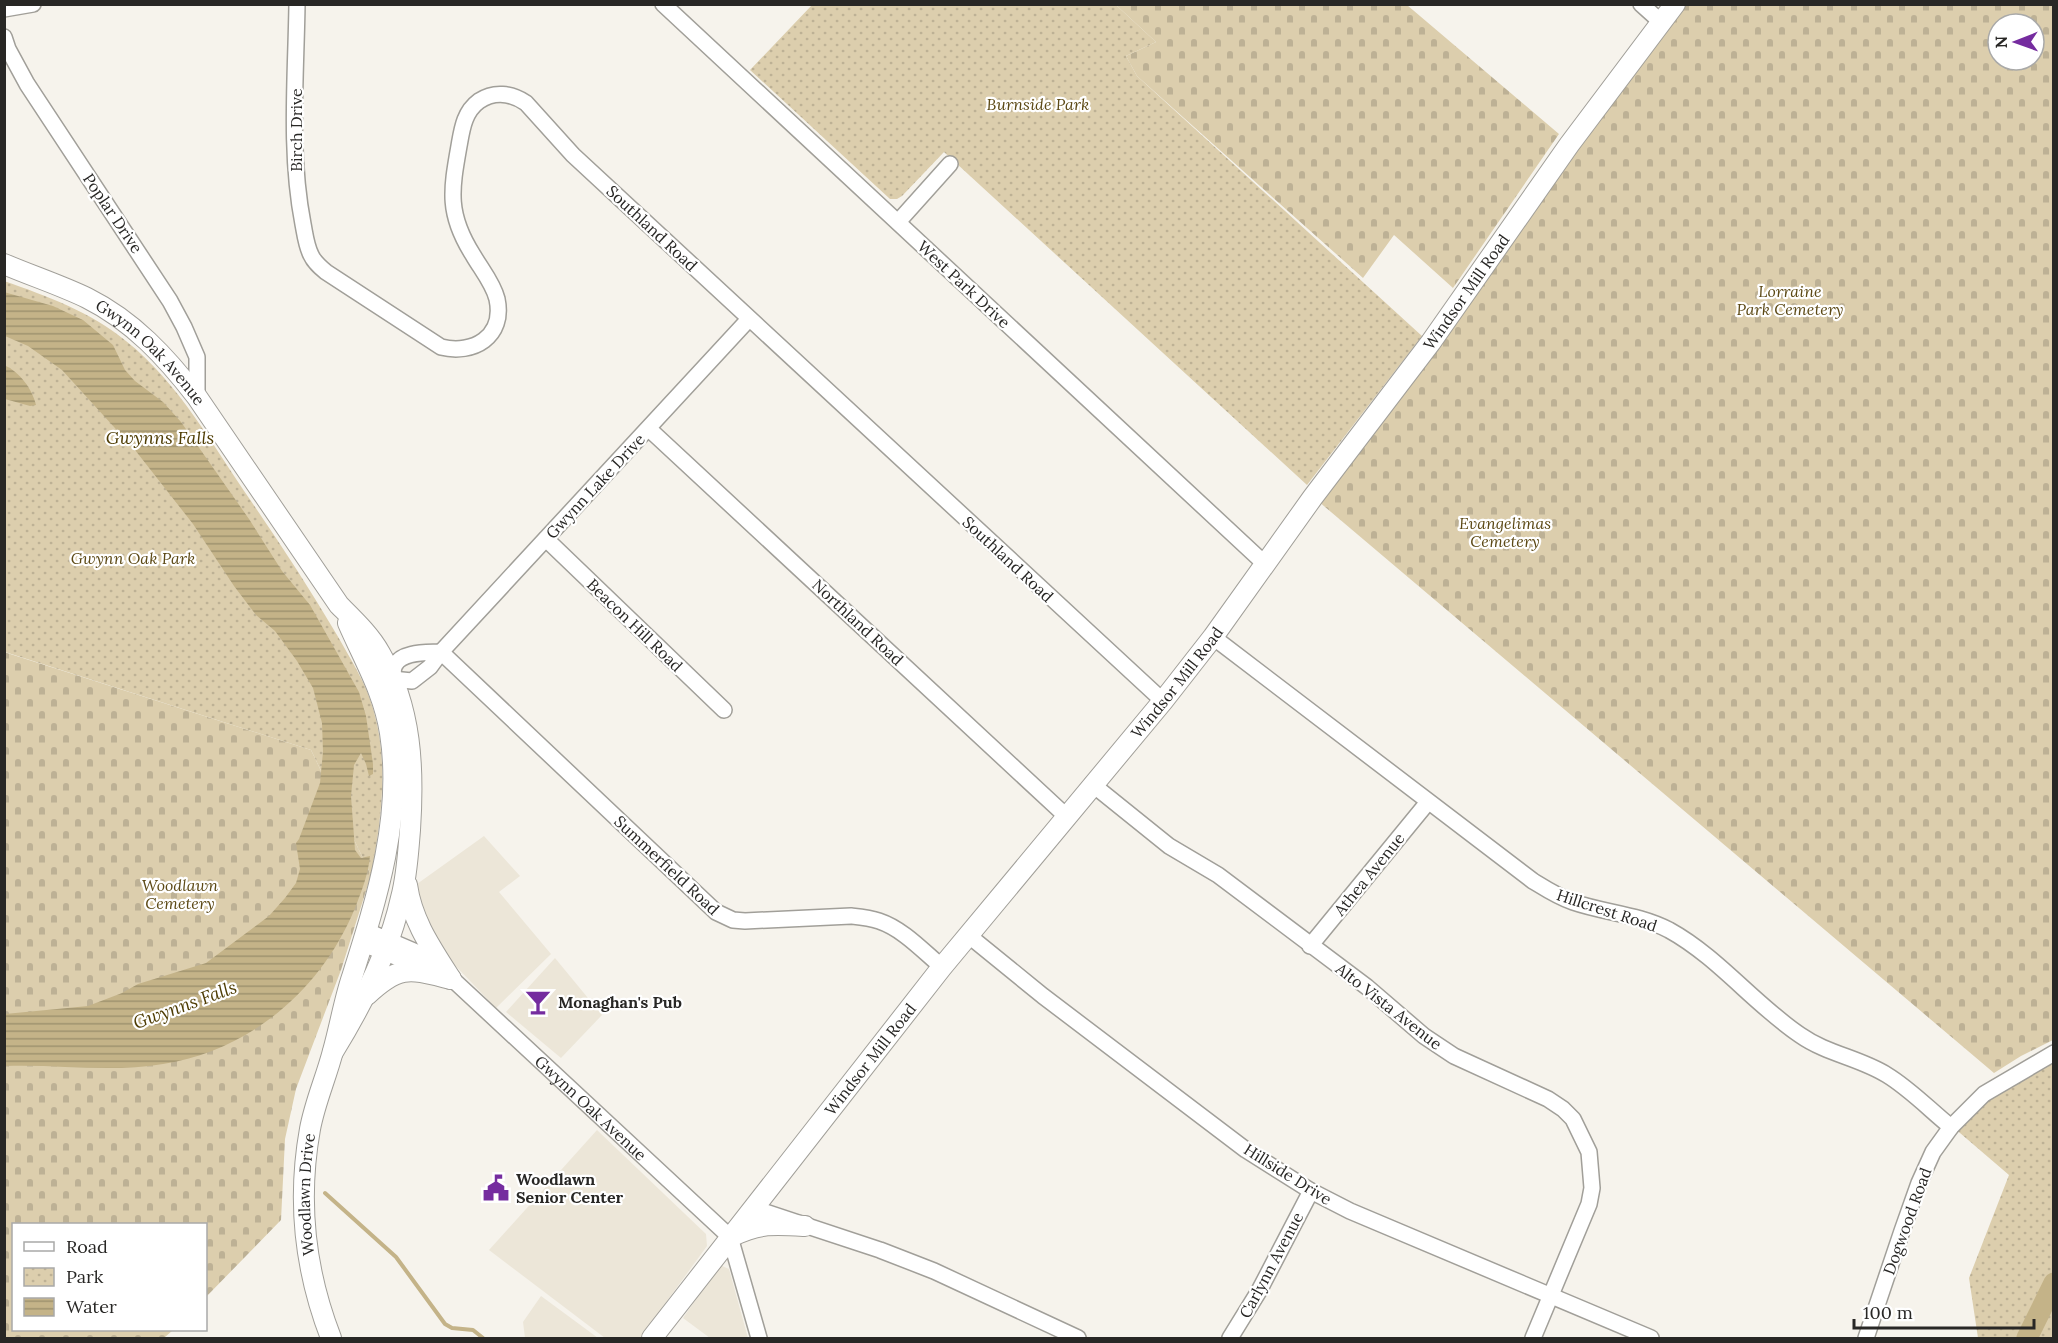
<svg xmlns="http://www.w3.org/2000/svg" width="2058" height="1343" font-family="Lora,serif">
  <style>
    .built { fill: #ece6d8 }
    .cemetery { fill: url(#cemetery-stones); fill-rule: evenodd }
    .park { fill: url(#park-dots) }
    .water { fill: url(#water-rules) }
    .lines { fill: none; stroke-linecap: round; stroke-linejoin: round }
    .stream { stroke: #c4b388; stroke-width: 4 }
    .river { stroke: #c4b388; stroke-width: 21 }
    .minor-casing { stroke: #a19f99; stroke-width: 18 }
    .major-casing { stroke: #a19f99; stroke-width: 22 }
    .minor { stroke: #fff; stroke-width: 15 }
    .major { stroke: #fff; stroke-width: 20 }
    .labels { text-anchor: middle; stroke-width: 4.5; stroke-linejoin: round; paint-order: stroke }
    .park-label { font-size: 16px; font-style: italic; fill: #5c4915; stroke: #fff }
    .street-label { font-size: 16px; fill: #282725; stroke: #fff }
    .poi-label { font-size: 16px; font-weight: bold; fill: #282725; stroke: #fff; text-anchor: start }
    .water-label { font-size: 18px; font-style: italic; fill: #4e3c03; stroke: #fff }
  </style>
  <defs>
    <pattern id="cemetery-stones" width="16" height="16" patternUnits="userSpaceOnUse" patternTransform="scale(1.5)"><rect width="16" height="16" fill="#dccead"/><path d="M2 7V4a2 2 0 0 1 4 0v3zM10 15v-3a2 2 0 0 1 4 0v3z" fill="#bdb195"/></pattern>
    <pattern id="park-dots" width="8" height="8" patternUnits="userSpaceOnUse" patternTransform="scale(1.5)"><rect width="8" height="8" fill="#dccead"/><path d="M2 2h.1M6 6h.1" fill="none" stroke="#bdb195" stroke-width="1.8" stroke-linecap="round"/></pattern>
    <pattern id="water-rules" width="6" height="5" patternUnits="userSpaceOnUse" patternTransform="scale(1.5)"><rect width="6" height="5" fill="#c4b388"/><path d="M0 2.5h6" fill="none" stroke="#9f926f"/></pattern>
  </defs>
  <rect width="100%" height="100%" fill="#f6f3ec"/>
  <g class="built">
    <polygon points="484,836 520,876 499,892 551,954 496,1008 447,957 419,904 417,884"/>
    <polygon points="555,958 602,1015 561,1058 506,1012"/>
    <polygon points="597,1130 706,1234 707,1246 640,1338 605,1338 489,1250"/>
    <polygon points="720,1265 729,1269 748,1338 710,1338 683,1318"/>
    <polygon points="541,1296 598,1338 525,1338 523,1322"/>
  </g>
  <g class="cemetery">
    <polygon points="1116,5 1407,5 1559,134 1453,288 1394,235 1363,278 1137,76 1126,56 1156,42"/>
    <path d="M1683,5H2053V1040L2021,1056L1994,1073L1318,501L1573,149ZM1998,24H2034V60H1998Z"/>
    <polygon points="4,652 311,750 371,875 341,970 296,1089 285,1139 281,1220 206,1297 206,1224 14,1224 14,1330 173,1330 164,1338 5,1338"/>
  </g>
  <g class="park">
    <polygon points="812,5 1116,5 1156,42 1126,56 1137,76 1422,336 1307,485 944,152 902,196 897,199 890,199 750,70"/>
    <path d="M4,281C47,296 91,312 126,341C179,383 213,446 251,501C281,545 310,589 337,635C351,660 367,684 374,712C389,765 381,823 371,875L311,750L5,652Z"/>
    <polygon points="2053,1053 2053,1338 1978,1338 1969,1278 2009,1175 1953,1127 2000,1083"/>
  </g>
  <g class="water">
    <path d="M4,292L53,306L83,320L113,345L125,370L135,381L163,402L181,422L249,519L282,571L310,605L359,692L366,716L373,764V774L369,776L366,764L361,753L354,765L351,796L355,850L361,858L370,856C368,875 362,890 355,908C322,989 251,1050 163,1064C110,1073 58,1064 5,1066V1014L88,1006L122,993L138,984L206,963L269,916L285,898L296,883L300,869L296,843L299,839L320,783L323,752L322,723L313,688L297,661L275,631L256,615L234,586L193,524L135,450L62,370L28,346L5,336Z"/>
    <path d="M4,365C20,372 32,389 36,405L30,406L5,399Z"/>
  </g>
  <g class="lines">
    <polyline class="stream" points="325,1193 396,1257 445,1324 452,1328 473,1330 483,1338"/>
    <polyline class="river" points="2027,1338 2054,1283"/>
    <g class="minor-casing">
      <g id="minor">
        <path d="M297,4C296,77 289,152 303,224C305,234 306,245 311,255C314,262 320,267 326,272L441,347C473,355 505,337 497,299C493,283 481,269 473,255C447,214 451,191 459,146C462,129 464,112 479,101C494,91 511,93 526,103L573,155L1163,701"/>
        <polyline points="663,4 1265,564"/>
        <polyline points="1641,4 1661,22"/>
        <polyline points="4,9 33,4"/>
        <polyline points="4,37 8,49 27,84 170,301 184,327 197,357 197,397"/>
        <polyline points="898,222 950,164"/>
        <polyline points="649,429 1066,816"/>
        <polyline points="546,539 724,710"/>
        <path d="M1213,637L1533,881C1546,889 1558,897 1573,902C1605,913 1638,914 1669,930C1718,957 1754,1004 1800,1035C1827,1054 1860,1058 1887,1075C1910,1089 1930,1110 1951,1127"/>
        <path d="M441,652L716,912L733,920L745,921L851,916C860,917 870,918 879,921C903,929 923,951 942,967"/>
        <path d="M392,679C393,675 393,668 395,665C402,651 428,653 441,652"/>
        <polyline points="386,681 392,679 412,681 430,667 441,652 749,319"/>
        <polyline points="1092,784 1169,846 1218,875 1367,987 1424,1036 1454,1056 1548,1099 1563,1109 1573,1119 1589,1152 1592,1188 1589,1204 1533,1338"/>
        <path id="s1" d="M367,931L423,955L435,963L730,1237L759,1338"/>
        <polyline points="968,935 1043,996 1246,1150 1311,1191 1350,1211 1651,1338"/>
        <polyline points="363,944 426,969"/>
        <polyline points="1310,946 1428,802"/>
        <polyline points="753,1208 880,1250 934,1271 1078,1338"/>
        <polyline points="1230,1338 1259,1291 1311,1191"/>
        <polyline points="1866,1338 1902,1231 1919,1183 1933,1152 1951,1127 1984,1094 2054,1053"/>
      </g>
    </g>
    <g class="major-casing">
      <g id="major">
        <path id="s2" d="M4,264C32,276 60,285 87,298C133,321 166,357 197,397L339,605C354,620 370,635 380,653C412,708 414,769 410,830C408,853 407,876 401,898C389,952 362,1005 333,1052"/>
        <path d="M407,885C412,921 432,949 451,979"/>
        <path d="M367,995C400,964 410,969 451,979"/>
        <path d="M732,1236C761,1223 773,1224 805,1226"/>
        <path id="s3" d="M331,1338C305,1271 297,1201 310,1129C315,1102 326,1078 333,1051C340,1026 344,1001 352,977C377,898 403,816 390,733C384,693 364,660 348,623"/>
        <path id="s4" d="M652,1338L942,967L1163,701L1213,637L1313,497L1431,342L1569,145L1675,4"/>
      </g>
    </g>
    <use href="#minor" class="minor"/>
    <use href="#major" class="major"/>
  </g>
  <defs>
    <g id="bar-bare" transform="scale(2.07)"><path d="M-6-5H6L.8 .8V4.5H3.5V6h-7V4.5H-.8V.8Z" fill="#752c9f" stroke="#fff" stroke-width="2.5" paint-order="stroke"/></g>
    <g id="civic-bare" transform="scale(2.07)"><path d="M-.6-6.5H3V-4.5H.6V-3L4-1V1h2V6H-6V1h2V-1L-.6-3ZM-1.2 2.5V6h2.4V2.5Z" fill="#752c9f" stroke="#fff" stroke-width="2.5" paint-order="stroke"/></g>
  </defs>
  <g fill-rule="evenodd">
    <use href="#bar-bare" x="538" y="1002"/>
    <use href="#civic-bare" x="496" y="1188"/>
  </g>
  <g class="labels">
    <g class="park-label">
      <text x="1038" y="110">Burnside Park</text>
      <text x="1790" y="297">Lorraine<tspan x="1790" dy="18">Park Cemetery</tspan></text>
      <text x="1505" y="529">Evangelimas<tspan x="1505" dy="18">Cemetery</tspan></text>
      <text x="133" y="564">Gwynn Oak Park</text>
      <text x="180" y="891">Woodlawn<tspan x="180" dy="18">Cemetery</tspan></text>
    </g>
    <g class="street-label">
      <text transform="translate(296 130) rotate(-90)" y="6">Birch Drive</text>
      <text transform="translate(113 213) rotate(56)" y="6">Poplar Drive</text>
      <text transform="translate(652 228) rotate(43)" y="6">Southland Road</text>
      <text transform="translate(964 284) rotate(43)" y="6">West Park Drive</text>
      <text dy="6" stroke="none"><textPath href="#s4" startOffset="1326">Windsor Mill Road</textPath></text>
      <text dy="6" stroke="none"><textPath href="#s2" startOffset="174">Gwynn Oak Avenue</textPath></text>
      <text transform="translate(595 486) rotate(-47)" y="6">Gwynn Lake Drive</text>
      <text transform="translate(1008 559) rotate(43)" y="6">Southland Road</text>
      <text transform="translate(858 622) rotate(43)" y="6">Northland Road</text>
      <text transform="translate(635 625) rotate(44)" y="6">Beacon Hill Road</text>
      <text dy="6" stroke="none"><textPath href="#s4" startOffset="840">Windsor Mill Road</textPath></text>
      <text transform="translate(667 865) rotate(43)" y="6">Summerfield Road</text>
      <text transform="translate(1369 874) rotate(-51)" y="6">Athea Avenue</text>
      <text transform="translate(1607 910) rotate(18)" y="6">Hillcrest Road</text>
      <text transform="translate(1389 1006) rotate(38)" y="6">Alto Vista Avenue</text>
      <text dy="6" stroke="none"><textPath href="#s4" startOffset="354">Windsor Mill Road</textPath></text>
      <text dy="6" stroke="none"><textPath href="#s1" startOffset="288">Gwynn Oak Avenue</textPath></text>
      <text transform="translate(1288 1174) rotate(32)" y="6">Hillside Drive</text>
      <text dy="6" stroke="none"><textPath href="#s3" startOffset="147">Woodlawn Drive</textPath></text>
      <text transform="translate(1907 1221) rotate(-70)" y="6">Dogwood Road</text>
      <text transform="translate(1271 1265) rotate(-62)" y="6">Carlynn Avenue</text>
    </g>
    <g class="poi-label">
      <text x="558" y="1008">Monaghan's Pub</text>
      <text x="516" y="1185">Woodlawn<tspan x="516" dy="18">Senior Center</tspan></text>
    </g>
    <g class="water-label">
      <text x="160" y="444">Gwynns Falls</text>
      <text transform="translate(185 1005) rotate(-20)" y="6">Gwynns Falls</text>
    </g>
  </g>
  <rect width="2058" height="1343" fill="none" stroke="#282725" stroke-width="12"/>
  <rect x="12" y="1223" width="195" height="108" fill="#ffffff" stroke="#a9a9a8" stroke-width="1.5"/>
  <rect x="24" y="1242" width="30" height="9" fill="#ffffff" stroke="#a9a9a8" stroke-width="1.5"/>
  <text x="66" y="1253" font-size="18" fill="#282725">Road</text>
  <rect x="24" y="1268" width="30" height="18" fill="url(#park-dots)" stroke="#a9a9a8" stroke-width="1.5"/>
  <text x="66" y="1283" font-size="18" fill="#282725">Park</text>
  <rect x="24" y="1298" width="30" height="18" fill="url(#water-rules)" stroke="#a9a9a8" stroke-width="1.5"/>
  <text x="66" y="1313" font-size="18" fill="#282725">Water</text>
  <g transform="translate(2016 42) rotate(269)"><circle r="28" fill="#ffffff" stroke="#a9a9a8" stroke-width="1.5"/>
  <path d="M0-4.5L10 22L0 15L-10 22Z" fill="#752c9f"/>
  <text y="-9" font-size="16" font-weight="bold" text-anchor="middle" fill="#282725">N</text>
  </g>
  <path d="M1854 1319v9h180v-9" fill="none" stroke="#282725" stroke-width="3"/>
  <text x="1863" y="1319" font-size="18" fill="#282725" stroke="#ffffff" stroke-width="4.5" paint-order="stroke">100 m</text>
</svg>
